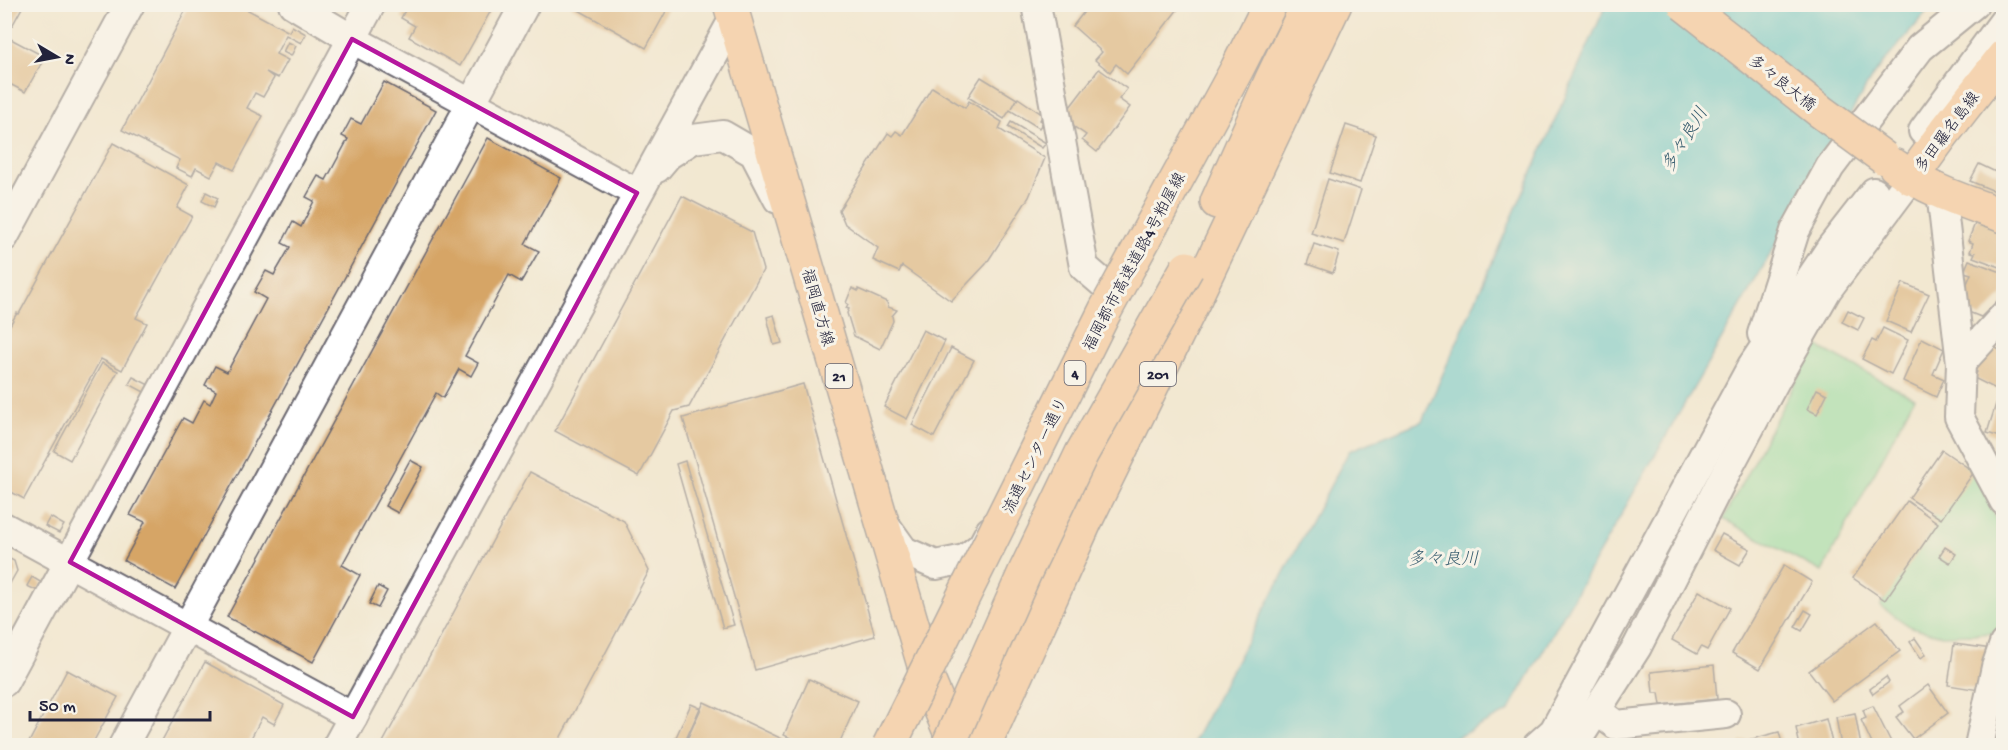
<svg xmlns="http://www.w3.org/2000/svg" width="2008" height="750" font-family="'Gochi Hand','Klee One',sans-serif">
  <style>
    .green { fill: #87dda0; stroke: #54806e; stroke-width: 1.5 }
    .water { fill: #5bc8ce; stroke: #3e7584; stroke-width: 1.5 }
    .building { fill: #d6a566 }
    .lines { fill: none; stroke-linecap: round; stroke-linejoin: round }
    .minor-casing { stroke: #6b6770; stroke-width: 32 }
    .major-casing { stroke: #6b6770; stroke-width: 36 }
    .highway-casing { stroke: #6b6770; stroke-width: 36 }
    .minor { stroke: #fff; stroke-width: 28 }
    .major { stroke: #f8bd89; stroke-width: 33 }
    .highway { stroke: #f8bd89; stroke-width: 33 }
    .major-bridge-casing { stroke: #6b6770; stroke-width: 36; stroke-linecap: butt }
    .highway-bridge-casing { stroke: #6b6770; stroke-width: 36; stroke-linecap: butt }
    .major-bridge { stroke: #f8bd89; stroke-width: 33 }
    .highway-bridge { stroke: #f8bd89; stroke-width: 33 }
    .marked { fill: none; stroke: #b5179e; stroke-width: 4.5; stroke-linejoin: round }
    .labels { text-anchor: middle; stroke-width: 6; stroke-linejoin: round; paint-order: stroke }
    .shield { fill: #f7f3e8; stroke: #62616f; stroke-width: 1.5 }
    .shield-label { font-size: 15px; font-weight: bold; fill: #22223b }
    .street-label { font-size: 16px; fill: #22223b; stroke: #f7f3e8 }
    .water-label { font-size: 18px; font-style: italic; fill: #365c6e; stroke: #f7f3e8 }
  </style>
  <rect width="100%" height="100%" fill="#f7f3e8"/>
  <filter id="ink" filterUnits="userSpaceOnUse"><feTurbulence type="fractalNoise" baseFrequency=".0167" numOctaves="2"/><feDisplacementMap in="SourceGraphic" scale="12" xChannelSelector="R" yChannelSelector="G"/><feConvolveMatrix kernelMatrix="1 2 1 2 8 2 1 2 1" color-interpolation-filters="sRGB"/></filter>
  <filter id="wash" filterUnits="userSpaceOnUse"><feTurbulence type="fractalNoise" baseFrequency=".008" numOctaves="4" result="noise"/><feDisplacementMap in="SourceGraphic" scale="24" xChannelSelector="R" yChannelSelector="G"/><feGaussianBlur stdDeviation="1.35" result="paint"/><feColorMatrix in="noise" values="0 0 0 0 0 0 0 0 0 0 0 0 0 0 0 0 0 1.4 0 .05"/><feComposite in="paint" operator="in"/></filter>
  <g filter="url(#wash)">
    <rect width="100%" height="100%" fill="#f2e8d1"/>
    <g class="green">
      <polygon points="1815,345 1914,398 1822,572 1723,519"/>
      <path d="M1967,460C1974,473 1985,486 1990,500C2005,542 2008,590 2000,633L1942,635L1911,627L1880,606Z"/>
    </g>
    <polygon class="water" points="1606,5 1933,5 1873,75 1508,712 1441,745 1191,746 1349,451 1422,421"/>
    <g id="blocks">
      <g class="building">
        <polygon points="4,4 24,4 12,26 8,24 4,30"/>
        <polygon points="189,4 237,4 289,32 292,26 306,34 301,43 286,35 276,54 288,60 278,78 266,72 274,78 263,97 255,93 247,108 263,116 234,170 219,162 211,176 196,168 192,176 176,168 180,160 122,130"/>
        <polygon points="568,4 670,4 646,48"/>
        <polygon points="1090,4 1182,4 1127,74 1116,64 1110,72 1095,60 1102,52 1073,26"/>
        <polygon points="408,5 494,5 460,66 409,37 415,26 401,18"/>
        <polygon points="9,38 45,57 25,92 4,81 4,47"/>
        <polygon points="288,42 296,46 291,56 283,52"/>
        <polygon points="1099,69 1127,89 1119,99 1130,107 1097,152 1082,140 1086,135 1070,124 1067,111"/>
        <polygon points="981,77 1017,99 1012,108 1018,98 1043,115 1040,120 1043,122 1039,128 1010,110 1004,119 968,97"/>
        <polygon points="384,82 436,110 175,589 124,561 145,522 130,515 183,418 192,423 204,400 210,404 216,391 205,385 215,366 227,372 266,299 254,292 266,271 274,275 281,263 290,247 282,243 293,222 301,227 314,201 306,197 318,176 326,180 348,139 342,136 351,119 361,124"/>
        <polygon points="932,87 965,108 969,101 1002,122 999,129 1045,158 1029,197 986,264 951,301 902,266 899,272 873,260 878,248 845,224 839,210 888,133 892,136 896,131 902,135"/>
        <polygon points="1011,122 1046,143 1042,148 1008,127"/>
        <polygon points="1346,125 1376,135 1360,183 1330,173"/>
        <polygon points="488,138 561,178 525,244 539,251 521,282 509,275 465,356 478,363 471,376 459,369 443,398 436,393 342,565 360,575 313,662 227,617"/>
        <polygon points="113,143 189,185 177,208 192,216 136,318 147,323 122,370 101,359 24,499 4,488 4,335 17,313 19,314"/>
        <polygon points="1979,164 2004,176 2004,195 1970,181"/>
        <polygon points="1328,179 1361,190 1344,243 1311,233"/>
        <polygon points="206,192 218,198 214,207 202,201"/>
        <polygon points="682,196 752,232 763,270 689,407 674,411 639,476 555,431"/>
        <polygon points="1978,216 2004,225 2004,256 2000,267 1973,257 1975,253 1970,252 1973,243 1968,241"/>
        <polygon points="1314,244 1339,252 1333,273 1307,264"/>
        <polygon points="1969,260 2004,273 2004,294 1981,317 1966,311 1963,293 1971,274 1964,272"/>
        <polygon points="1903,283 1929,294 1911,332 1886,321"/>
        <polygon points="852,288 858,291 858,289 887,302 888,307 897,310 892,316 893,321 880,349 854,336 847,313 849,309 846,308 848,304 846,303"/>
        <polygon points="1848,310 1864,318 1858,330 1842,322"/>
        <polygon points="774,315 782,343 774,345 767,317"/>
        <polygon points="1883,328 1908,340 1891,374 1862,359 1872,340 1876,342"/>
        <polygon points="923,330 945,341 907,419 884,407"/>
        <polygon points="1922,338 1944,349 1933,374 1944,379 1936,397 1903,381"/>
        <polygon points="1985,343 2004,352 2004,375 1996,389 1974,378 1977,372 1971,369"/>
        <polygon points="951,348 974,360 934,437 912,425"/>
        <polygon points="102,363 118,371 70,460 54,451"/>
        <polygon points="133,377 151,386 146,393 129,384"/>
        <polygon points="803,384 875,636 755,670 683,418"/>
        <polygon points="1817,389 1827,394 1817,414 1807,409"/>
        <polygon points="1996,404 2004,406 2004,438 1987,433"/>
        <polygon points="1942,450 1974,472 1941,519 1909,498"/>
        <polygon points="410,460 423,467 398,513 385,506"/>
        <polygon points="685,461 734,625 723,628 676,464"/>
        <polygon points="530,472 624,521 649,571 556,746 381,746"/>
        <polygon points="1907,501 1938,523 1885,600 1853,578"/>
        <polygon points="50,517 64,525 59,533 45,526"/>
        <polygon points="1722,534 1750,549 1740,565 1713,550"/>
        <polygon points="1945,547 1956,554 1950,563 1939,556"/>
        <polygon points="4,556 14,561 17,571 4,594"/>
        <polygon points="1784,565 1812,582 1760,669 1732,653"/>
        <polygon points="32,577 42,583 38,591 27,586"/>
        <polygon points="378,586 387,591 378,608 369,604"/>
        <polygon points="1699,591 1730,608 1707,650 1701,647 1697,654 1672,640"/>
        <polygon points="1805,610 1812,614 1802,631 1795,627"/>
        <polygon points="1877,621 1900,651 1832,701 1809,671"/>
        <polygon points="1915,638 1926,654 1921,658 1910,642"/>
        <polygon points="1954,644 1992,649 1985,691 1948,685"/>
        <polygon points="205,662 284,705 274,724 262,717 247,746 159,746"/>
        <polygon points="1714,665 1717,699 1661,705 1659,693 1653,693 1651,672"/>
        <polygon points="67,670 118,697 91,746 27,746"/>
        <polygon points="1886,677 1889,682 1873,694 1870,689"/>
        <polygon points="809,679 858,701 838,746 807,746 784,735"/>
        <polygon points="1928,685 1948,713 1913,739 1896,717 1904,712 1900,706"/>
        <polygon points="704,702 797,746 684,746"/>
        <polygon points="691,704 700,708 683,746 672,746"/>
        <polygon points="1873,706 1893,746 1873,746 1861,720 1866,718 1863,710"/>
        <polygon points="1855,713 1861,746 1841,746 1836,717"/>
        <polygon points="1826,719 1833,746 1800,746 1796,728"/>
        <polygon points="1779,732 1782,743 1778,746 1741,746 1740,742"/>
      </g>
    </g>
  </g>
  <g filter="url(#ink)">
    <use href="#blocks" fill-opacity="0" stroke="#6b6770" stroke-width="1.5"/>
    <g class="lines">
      <g class="minor-casing">
        <g id="minor">
          <polyline points="293,4 352,39 637,193"/>
          <polyline points="1036,4 1084,267 1113,292"/>
          <polyline points="1923,131 2004,21"/>
          <polyline points="657,168 668,155 693,139 723,135 754,153 778,199"/>
          <polyline points="1941,192 1961,363 1959,417 2004,501"/>
          <polyline points="4,237 130,4"/>
          <polyline points="1762,334 1795,231 1830,167 1920,48 1974,4"/>
          <polyline points="1961,363 2004,316"/>
          <polyline points="884,523 904,551 936,565 965,559 982,546 990,531"/>
          <polyline points="4,527 353,717"/>
          <polyline points="4,682 371,4"/>
          <polyline points="1596,710 1616,725 1726,714"/>
          <polyline points="123,746 525,4"/>
          <polyline points="337,746 734,18"/>
          <polyline points="1537,746 1554,731 1752,366 1832,246 1874,192"/>
          <polyline points="1568,746 1583,731 1637,647 1726,472 1776,379 1827,290 1911,178"/>
          <polyline points="1979,746 1996,667 2004,644"/>
        </g>
      </g>
      <g class="major-casing">
        <g id="major">
          <polyline points="730,4 929,682 956,746"/>
          <path d="M1895,166C1927,190 1966,202 2004,216"/>
          <polyline points="1911,178 1943,134 2004,56"/>
        </g>
      </g>
      <g class="highway-casing">
        <g id="highway">
          <polyline points="1217,202 1271,81 1308,4"/>
          <polyline points="984,746 1085,522 1196,296 1335,4"/>
        </g>
      </g>
      <use href="#minor" class="minor"/>
      <use href="#major" class="major"/>
      <use href="#highway" class="highway"/>
      <g class="major-bridge-casing">
        <polyline id="major-bridge" points="1684,4 1820,111 1884,158"/>
      </g>
      <g class="highway-bridge-casing">
        <g id="highway-bridge">
          <polyline points="889,746 1106,309 1237,69 1270,4"/>
          <polyline points="948,746 1025,572 1082,453 1187,268"/>
        </g>
      </g>
      <use href="#major-bridge" class="major-bridge"/>
      <use href="#highway-bridge" class="highway-bridge"/>
    </g>
  </g>
  <path d="M0 0H2008V750H0ZM352,39L637,193L353,717L70,562Z" fill="#f2e8d1" fill-opacity=".55" fill-rule="evenodd"/>
  <path class="marked" d="M352,39L637,193L353,717L70,562Z"/>
  <g class="labels">
    <g class="shield">
      <rect x="1064.5" y="361" width="21" height="24" rx="4.5"/>
      <rect x="1140" y="362" width="36" height="24" rx="4.5"/>
      <rect x="825.5" y="364" width="27" height="24" rx="4.5"/>
    </g>
    <g class="shield-label">
      <text x="1075" y="378">4</text>
      <text x="1158" y="379">201</text>
      <text x="839" y="381">21</text>
    </g>
    <g class="street-label">
      <text transform="translate(1783 82) rotate(38)" y="6">多々良大橋</text>
      <text transform="translate(1946 131) rotate(-53)" y="6">多田羅名島線</text>
      <text transform="translate(1133 261) rotate(-62)" y="6">福岡都市高速道路4号粕屋線</text>
      <text transform="translate(819 307) rotate(74)" y="6">福岡直方線</text>
      <text transform="translate(1034 455) rotate(-64)" y="6">流通センター通り</text>
    </g>
    <g class="water-label">
      <text transform="translate(1684 139) rotate(-59)" y="6">多々良川</text>
      <text x="1443" y="564">多々良川</text>
    </g>
  </g>
  <rect width="2008" height="750" fill="none" stroke="#f7f3e8" stroke-width="24"/>
  <g transform="translate(57 57) rotate(100)" stroke="#f7f3e8" stroke-width="4.5" paint-order="stroke">
  <path d="M0-4.5L10 22L0 15L-10 22Z" fill="#22223b"/>
  <text y="-9" font-size="16" font-weight="bold" text-anchor="middle" fill="#22223b">N</text>
  </g>
  <path d="M30 711v9h180v-9" fill="none" stroke="#22223b" stroke-width="3"/>
  <text x="39" y="711" font-size="18" fill="#22223b" stroke="#f7f3e8" stroke-width="4.5" paint-order="stroke">50 m</text>
</svg>
